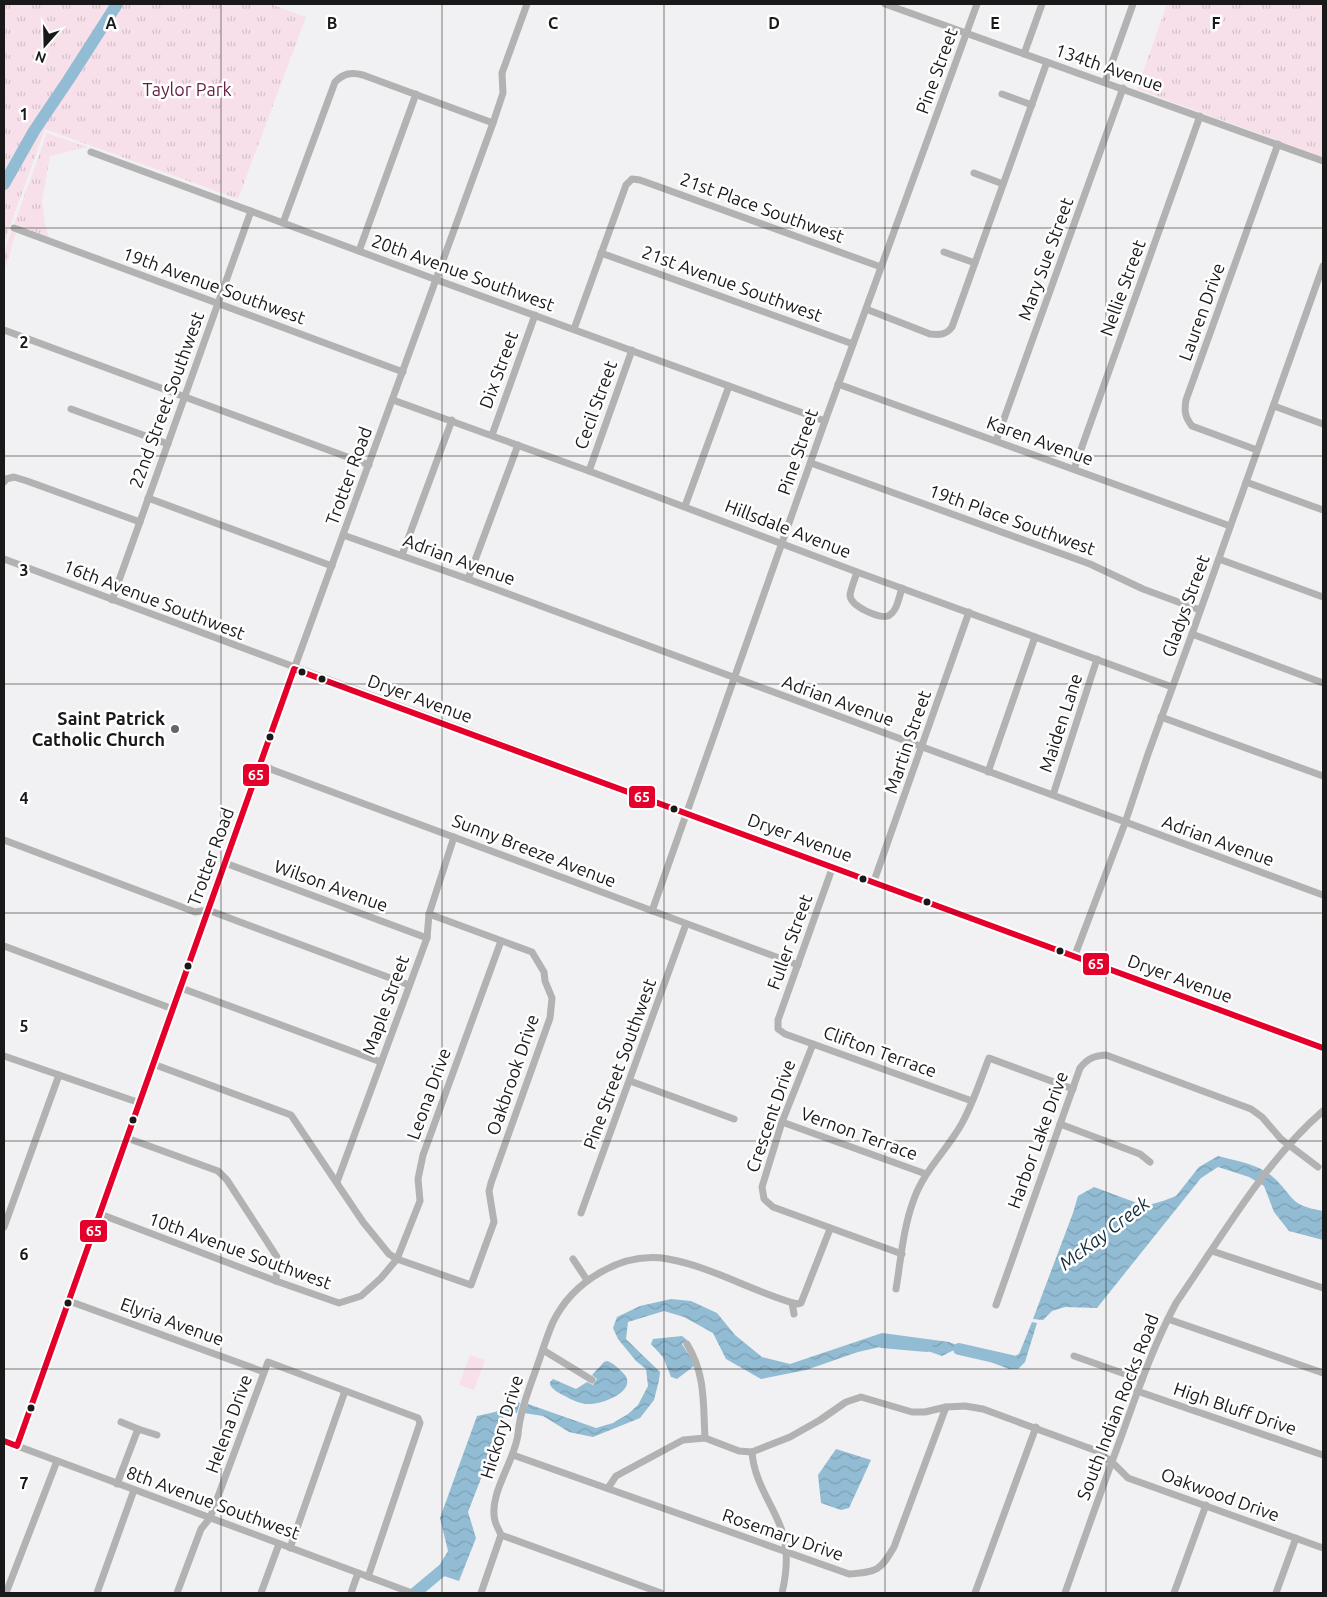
<svg xmlns="http://www.w3.org/2000/svg" width="1327" height="1597" font-family="Ubuntu,sans-serif">
  <style>
    .grass { fill: #f8e0ea }
    .park { fill: url(#park-tufts) }
    .water { fill: url(#water-waves) }
    .lines { fill: none; stroke-linecap: round; stroke-linejoin: round }
    .river { stroke: #92bcd3; stroke-width: 12 }
    .minor { stroke: #b2b2b3; stroke-width: 7 }
    .bus-1-casing { stroke: #fff; stroke-width: 10 }
    .bus-1 { stroke: #e4002b; stroke-width: 6 }
    .grid { fill: none; stroke: #19191a; stroke-width: 1; stroke-opacity: 0.55 }
    .bus-dot { fill: #19191a; stroke: #fff; stroke-width: 2 }
    .poi-dot { fill: #656466; stroke: #fff; stroke-width: 2 }
    .labels { text-anchor: middle; stroke-width: 5; stroke-linejoin: round; paint-order: stroke }
    .street-label { font-size: 18px; fill: #19191a; stroke: #fff }
    .park-label { font-size: 18px; fill: #641e42; stroke: #fff }
    .poi-label { font-size: 18px; font-weight: bold; fill: #19191a; stroke: #fff; text-anchor: end }
    .water-label { font-size: 19px; font-style: italic; fill: #122e3d; stroke: #fff }
    .grid-label { font-size: 16px; text-anchor: middle; font-weight: bold; fill: #19191a; stroke: #fff; stroke-width: 5; stroke-linejoin: round; paint-order: stroke }
    .line-badge { stroke: #fff; stroke-width: 2 }
    .badge-label { font-size: 14px; text-anchor: middle; font-weight: bold; fill: #fff }
  </style>
  <defs>
    <pattern id="park-tufts" width="24" height="20" patternUnits="userSpaceOnUse" patternTransform="scale(1.25)"><rect width="24" height="20" fill="#f8e0ea"/><path d="M3 7l-1-3M5 7V3M7 7l1-3M15 17l-1-3M17 17v-4M19 17l1-3" fill="none" stroke="#d4c0c8"/></pattern>
    <pattern id="water-waves" width="16" height="10" patternUnits="userSpaceOnUse" patternTransform="scale(1.25)"><rect width="16" height="10" fill="#92bcd3"/><path d="M0 5q4-4 8 0t8 0" fill="none" stroke="#7da1b5"/></pattern>
  </defs>
  <rect width="100%" height="100%" fill="#f1f0f2"/>
  <polygon class="grass" points="470,1355 485,1360 474,1390 459,1385"/>
  <g class="park">
    <polygon points="4,4 270,4 306,17 238,199 45,129 4,243"/>
    <polygon points="1167,4 1323,4 1323,157 1137,89"/>
    <polygon points="47,133 89,148 83,148 50,156 42,201 45,225 49,237 14,224"/>
    <polygon points="11,232 16,233 4,272 4,252"/>
  </g>
  <g class="water">
    <path d="M1218,1156C1236,1161 1259,1164 1273,1177C1295,1197 1288,1205 1323,1211V1240L1289,1231L1274,1212L1264,1186L1249,1177L1218,1167L1201,1178L1097,1308L1065,1307L1052,1311L1043,1320L1033,1319L1073,1213L1078,1196L1094,1187L1145,1206L1163,1201L1176,1196L1199,1167Z"/>
    <polygon points="671,1299 691,1301 717,1313 735,1335 762,1357 790,1364 882,1333 949,1342 985,1356 1007,1359 1019,1354 1032,1322 1037,1323 1025,1362 1018,1369 1009,1369 956,1349 942,1356 902,1342 858,1352 806,1370 761,1379 726,1359 713,1333 684,1317 664,1311 628,1322 626,1339 660,1372 659,1380 654,1400 640,1418 593,1437 569,1432 543,1416 524,1413 528,1404 596,1428 613,1423 628,1414 638,1405 648,1386 646,1369 636,1361 618,1339 613,1328 617,1317 640,1306"/>
    <polygon points="682,1336 687,1340 682,1344 693,1361 694,1366 677,1379 671,1377 663,1357 651,1344 653,1339"/>
    <path d="M607,1361C613,1363 616,1366 620,1370C623,1373 626,1375 627,1379C631,1394 599,1405 588,1404C580,1404 572,1400 565,1396C559,1393 554,1391 550,1385V1382L553,1379L576,1389L587,1382L593,1385L597,1379L592,1375L604,1362Z"/>
    <polygon points="518,1402 520,1403 517,1413 511,1412 498,1421 497,1437 468,1512 476,1538 459,1581 435,1573 448,1551 440,1518 477,1416 495,1412"/>
    <polygon points="836,1449 871,1460 849,1508 841,1510 821,1503 818,1475"/>
  </g>
  <g class="lines">
    <g class="river">
      <polyline points="4,184 34,131 69,79 117,4"/>
      <polyline points="882,1342 927,1346"/>
      <polyline points="959,1349 1012,1361"/>
      <polyline points="415,1593 445,1568 449,1561"/>
    </g>
    <g class="minor">
      <polyline points="885,4 1323,161"/>
      <polyline points="1024,54 1042,4"/>
      <polyline points="1105,82 1133,4"/>
      <polyline points="1002,94 1032,105"/>
      <polyline points="91,152 437,280 825,421"/>
      <polyline points="974,173 1003,184"/>
      <path d="M283,223L335,82C344,73 351,72 363,75L493,123"/>
      <polyline points="14,228 403,372"/>
      <polyline points="359,251 416,94"/>
      <polyline points="944,252 975,263"/>
      <polyline points="601,253 853,344"/>
      <path d="M866,309L930,334C940,335 946,335 952,327L1047,62"/>
      <polyline points="574,329 626,185 632,179 640,180 881,267"/>
      <polyline points="4,330 369,465"/>
      <polyline points="838,384 1230,526"/>
      <polyline points="393,400 589,471 857,572 1172,687"/>
      <polyline points="1274,406 1323,424"/>
      <polyline points="71,409 168,444"/>
      <polyline points="492,435 535,315"/>
      <polyline points="996,441 1123,88"/>
      <path d="M1257,450L1192,426C1185,417 1184,411 1186,400L1278,144"/>
      <polyline points="811,463 1090,564 1143,589 1200,610"/>
      <polyline points="1074,469 1200,116"/>
      <polyline points="589,471 632,350"/>
      <polyline points="4,482 6,479 14,477 27,481 140,522"/>
      <polyline points="1246,482 1323,510"/>
      <polyline points="148,498 332,566"/>
      <polyline points="685,506 729,386"/>
      <polyline points="343,535 468,579 1323,895"/>
      <polyline points="402,555 452,420"/>
      <path d="M4,559C442,725 884,884 1323,1048"/>
      <polyline points="1219,559 1323,597"/>
      <path d="M857,572C855,579 851,588 850,595C850,606 879,619 888,616C897,612 899,597 902,588"/>
      <polyline points="468,579 518,445"/>
      <polyline points="112,600 251,211"/>
      <polyline points="1192,634 1323,683"/>
      <polyline points="1161,717 1323,776"/>
      <polyline points="260,763 273,770 798,965"/>
      <polyline points="988,772 1035,637"/>
      <polyline points="1053,795 1097,659"/>
      <polyline points="4,840 195,912 208,910 409,985"/>
      <polyline points="225,863 427,938"/>
      <polyline points="833,866 778,1020 778,1029 785,1034 972,1101"/>
      <polyline points="874,881 969,612"/>
      <polyline points="652,911 825,421 977,4"/>
      <polyline points="4,946 173,1009"/>
      <polyline points="1075,955 1125,823 1148,754 1192,634 1323,266"/>
      <polyline points="181,988 381,1062"/>
      <polyline points="813,1044 782,1122 762,1187 764,1199 773,1207 902,1254"/>
      <polyline points="4,1056 140,1103"/>
      <polyline points="153,1064 291,1115 363,1222 389,1254 397,1259 471,1285 494,1222 489,1191 491,1183 550,1018 552,998 545,981 544,972 532,952 429,914"/>
      <polyline points="630,1081 734,1119"/>
      <polyline points="782,1122 926,1174"/>
      <polyline points="1060,1124 1140,1154 1150,1162"/>
      <polyline points="127,1138 218,1171 227,1180 277,1257 276,1281"/>
      <polyline points="337,1182 427,938 429,914 454,837"/>
      <polyline points="581,1213 686,924"/>
      <polyline points="100,1214 276,1281 339,1303 361,1296 381,1278 397,1259 420,1201 418,1179 423,1155 501,941"/>
      <polyline points="4,1227 59,1075"/>
      <polyline points="1212,1251 1323,1288"/>
      <polyline points="573,1259 587,1280"/>
      <path d="M896,1289C901,1259 903,1228 914,1199C924,1171 946,1151 961,1125C973,1104 980,1081 989,1058L1073,1089"/>
      <polyline points="69,1301 264,1372"/>
      <polyline points="792,1303 794,1314"/>
      <path d="M996,1305L1080,1068C1088,1058 1094,1056 1106,1055L1251,1109L1262,1117L1281,1139L1318,1167"/>
      <polyline points="1168,1319 1323,1373"/>
      <path d="M687,1344C706,1375 703,1404 705,1438"/>
      <polyline points="543,1350 592,1380"/>
      <polyline points="1074,1356 1142,1380"/>
      <polyline points="1137,1391 1323,1455"/>
      <polyline points="121,1422 138,1429 157,1435"/>
      <polyline points="4,1441 412,1593"/>
      <polyline points="17,1446 294,669 493,123 503,93 502,73 527,4"/>
      <path d="M752,1452C754,1481 771,1502 781,1528C789,1549 787,1572 782,1593"/>
      <path d="M513,1455L849,1574C877,1572 880,1571 894,1547L946,1407"/>
      <polyline points="117,1484 138,1429"/>
      <polyline points="608,1488 616,1476 683,1440 705,1438 739,1451 752,1452 790,1437 820,1420 846,1402 861,1397 912,1412 925,1412 946,1407 965,1406 983,1409 1097,1451 1112,1462 1128,1478 1323,1548"/>
      <polyline points="501,1535 661,1593"/>
      <polyline points="290,1548 345,1391"/>
      <polyline points="6,1593 57,1461"/>
      <polyline points="97,1593 134,1490"/>
      <polyline points="177,1593 201,1529 210,1518 268,1362 418,1418 420,1423 368,1577"/>
      <polyline points="261,1593 279,1544"/>
      <polyline points="351,1593 358,1573"/>
      <path d="M481,1593L501,1535C499,1530 496,1525 495,1521C488,1494 515,1461 518,1434C520,1412 528,1392 535,1372C541,1356 546,1338 553,1322C573,1281 622,1251 668,1259C713,1267 753,1292 797,1304L801,1303L830,1229"/>
      <polyline points="975,1593 1036,1427"/>
      <path d="M1065,1593C1083,1542 1101,1491 1120,1440C1137,1393 1153,1346 1176,1303C1221,1238 1264,1162 1323,1111"/>
      <polyline points="1174,1593 1206,1505"/>
      <polyline points="1276,1593 1296,1538"/>
    </g>
    <g class="bus-1-casing">
      <polyline id="bus-1" points="4,1441 17,1446 294,669 1323,1048"/>
    </g>
    <use href="#bus-1" class="bus-1"/>
  </g>
  <path class="grid" d="M221,4V1593M442,4V1593M664,4V1593M885,4V1593M1106,4V1593M4,228H1323M4,456H1323M4,684H1323M4,913H1323M4,1141H1323M4,1369H1323"/>
  <g class="bus-dot">
    <circle cx="302" cy="672" r="4.5"/>
    <circle cx="322" cy="679" r="4.5"/>
    <circle cx="270" cy="737" r="4.5"/>
    <circle cx="674" cy="809" r="4.5"/>
    <circle cx="863" cy="879" r="4.5"/>
    <circle cx="927" cy="902" r="4.5"/>
    <circle cx="1060" cy="951" r="4.5"/>
    <circle cx="188" cy="966" r="4.5"/>
    <circle cx="133" cy="1120" r="4.5"/>
    <circle cx="68" cy="1303" r="4.5"/>
    <circle cx="31" cy="1408" r="4.5"/>
  </g>
  <circle class="poi-dot" cx="175" cy="729" r="5"/>
  <g class="labels">
    <g class="street-label">
      <text transform="translate(1109 68) rotate(19)" y="6">134th Avenue</text>
      <text transform="translate(937 71) rotate(-70)" y="6">Pine Street</text>
      <text transform="translate(762 208) rotate(20)" y="6">21st Place Southwest</text>
      <text transform="translate(1046 259) rotate(-70)" y="6">Mary Sue Street</text>
      <text transform="translate(463 273) rotate(20)" y="6">20th Avenue Southwest</text>
      <text transform="translate(732 284) rotate(20)" y="6">21st Avenue Southwest</text>
      <text transform="translate(214 286) rotate(20)" y="6">19th Avenue Southwest</text>
      <text transform="translate(1123 288) rotate(-70)" y="6">Nellie Street</text>
      <text transform="translate(1202 312) rotate(-70)" y="6">Lauren Drive</text>
      <text transform="translate(499 370) rotate(-70)" y="6">Dix Street</text>
      <text transform="translate(167 400) rotate(-70)" y="6">22nd Street Southwest</text>
      <text transform="translate(596 405) rotate(-70)" y="6">Cecil Street</text>
      <text transform="translate(1040 441) rotate(20)" y="6">Karen Avenue</text>
      <text transform="translate(798 452) rotate(-71)" y="6">Pine Street</text>
      <text transform="translate(349 476) rotate(-70)" y="6">Trotter Road</text>
      <text transform="translate(1012 520) rotate(20)" y="6">19th Place Southwest</text>
      <text transform="translate(788 529) rotate(21)" y="6">Hillsdale Avenue</text>
      <text transform="translate(459 560) rotate(20)" y="6">Adrian Avenue</text>
      <text transform="translate(154 600) rotate(21)" y="6">16th Avenue Southwest</text>
      <text transform="translate(1186 606) rotate(-70)" y="6">Gladys Street</text>
      <text transform="translate(420 699) rotate(20)" y="6">Dryer Avenue</text>
      <text transform="translate(838 701) rotate(20)" y="6">Adrian Avenue</text>
      <text transform="translate(1061 723) rotate(-72)" y="6">Maiden Lane</text>
      <text transform="translate(908 742) rotate(-71)" y="6">Martin Street</text>
      <text transform="translate(800 838) rotate(20)" y="6">Dryer Avenue</text>
      <text transform="translate(1218 841) rotate(20)" y="6">Adrian Avenue</text>
      <text transform="translate(534 851) rotate(21)" y="6">Sunny Breeze Avenue</text>
      <text transform="translate(211 857) rotate(-70)" y="6">Trotter Road</text>
      <text transform="translate(331 886) rotate(20)" y="6">Wilson Avenue</text>
      <text transform="translate(790 942) rotate(-70)" y="6">Fuller Street</text>
      <text transform="translate(1180 979) rotate(20)" y="6">Dryer Avenue</text>
      <text transform="translate(386 1005) rotate(-70)" y="6">Maple Street</text>
      <text transform="translate(880 1052) rotate(20)" y="6">Clifton Terrace</text>
      <text transform="translate(620 1064) rotate(-70)" y="6">Pine Street Southwest</text>
      <text transform="translate(513 1075) rotate(-71)" y="6">Oakbrook Drive</text>
      <text transform="translate(429 1094) rotate(-70)" y="6">Leona Drive</text>
      <text transform="translate(771 1116) rotate(-71)" y="6">Crescent Drive</text>
      <text transform="translate(859 1134) rotate(20)" y="6">Vernon Terrace</text>
      <text transform="translate(1038 1140) rotate(-70)" y="6">Harbor Lake Drive</text>
      <text transform="translate(240 1251) rotate(20)" y="6">10th Avenue Southwest</text>
      <text transform="translate(172 1322) rotate(20)" y="6">Elyria Avenue</text>
      <text transform="translate(1118 1407) rotate(-69)" y="6">South Indian Rocks Road</text>
      <text transform="translate(1235 1409) rotate(19)" y="6">High Bluff Drive</text>
      <text transform="translate(229 1424) rotate(-70)" y="6">Helena Drive</text>
      <text transform="translate(502 1427) rotate(-73)" y="6">Hickory Drive</text>
      <text transform="translate(1220 1495) rotate(20)" y="6">Oakwood Drive</text>
      <text transform="translate(213 1503) rotate(20)" y="6">8th Avenue Southwest</text>
      <text transform="translate(783 1535) rotate(19)" y="6">Rosemary Drive</text>
    </g>
    <g class="park-label">
      <text x="187" y="96">Taylor Park</text>
    </g>
    <g class="poi-label">
      <text x="165" y="725">Saint Patrick<tspan x="165" dy="21">Catholic Church</tspan></text>
    </g>
    <g class="water-label">
      <text transform="translate(1104 1233) rotate(-37)" y="7">McKay Creek</text>
    </g>
  </g>
  <g class="grid-label">
    <text x="111" y="29">A</text>
    <text x="332" y="29">B</text>
    <text x="553" y="29">C</text>
    <text x="774" y="29">D</text>
    <text x="995" y="29">E</text>
    <text x="1216" y="29">F</text>
    <text x="24" y="120">1</text>
    <text x="24" y="348">2</text>
    <text x="24" y="576">3</text>
    <text x="24" y="804">4</text>
    <text x="24" y="1032">5</text>
    <text x="24" y="1260">6</text>
    <text x="24" y="1489">7</text>
  </g>
  <g class="line-badge">
    <rect x="242" y="763" width="28" height="24" rx="5" fill="#e4002b"/>
    <rect x="628" y="785" width="28" height="24" rx="5" fill="#e4002b"/>
    <rect x="1082" y="952" width="28" height="24" rx="5" fill="#e4002b"/>
    <rect x="79" y="1219" width="29" height="24" rx="5" fill="#e4002b"/>
  </g>
  <g class="badge-label">
    <text x="256" y="780">65</text>
    <text x="642" y="802">65</text>
    <text x="1096" y="969">65</text>
    <text x="94" y="1236">65</text>
  </g>
  <rect width="1327" height="1597" fill="none" stroke="#19191a" stroke-width="10"/>
  <g transform="translate(45 45) rotate(200)" stroke="#ffffff" stroke-width="4" paint-order="stroke">
  <path d="M0-4L9 19L0 12L-9 19Z" fill="#19191a"/>
  <text y="-8" font-size="14" font-weight="bold" text-anchor="middle" fill="#19191a">N</text>
  </g>
</svg>
